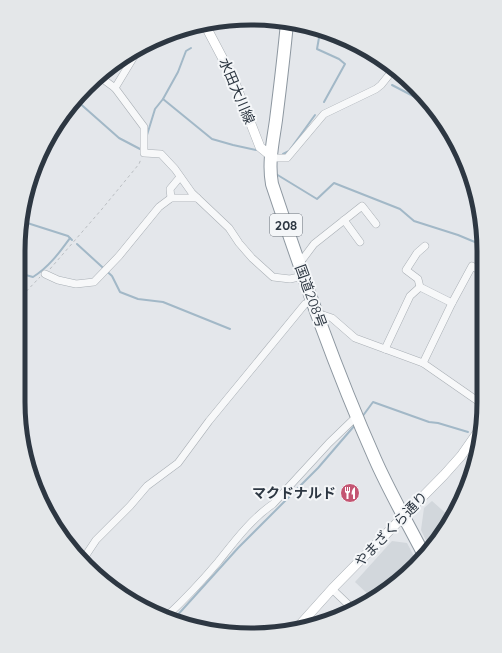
<svg xmlns="http://www.w3.org/2000/svg" width="502" height="653" font-family="Quicksand,'Noto Sans JP',sans-serif">
  <style>
    .built { fill: #d2d7dc }
    .lines { fill: none; stroke-linecap: round; stroke-linejoin: round }
    .stream { stroke: #a2b8c7; stroke-width: 2 }
    .street-casing { stroke: #a9afb5; stroke-width: 8 }
    .secondary-casing { stroke: #a9afb5; stroke-width: 10 }
    .highway-casing { stroke: #8d97a0; stroke-width: 14 }
    .path { stroke: #babec2; stroke-width: 1; stroke-dasharray: 3 3; stroke-linecap: butt }
    .street { stroke: #f7f8f9; stroke-width: 7 }
    .secondary { stroke: #fff; stroke-width: 9 }
    .highway { stroke: #fff; stroke-width: 12 }
    .labels { text-anchor: middle; stroke-width: 4; stroke-linejoin: round; paint-order: stroke }
    .shield { fill: #f4f6f8; stroke: #697079; stroke-width: 1 }
    .shield-label { font-size: 13px; font-weight: bold; fill: #2d3742 }
    .street-label { font-size: 14px; fill: #2d3742; stroke: #f4f6f8 }
    .poi-label { font-size: 14px; font-weight: bold; fill: #2d3742; stroke: #f4f6f8; text-anchor: end }
    .rim { fill: none; stroke: #2d3742; stroke-width: 5 }
  </style>
  <rect width="100%" height="100%" fill="#e4e7eb"/>
  <g class="built">
    <polygon points="432,501 450,517 452,517 445,531 429,547 421,530 424,508"/>
    <polygon points="392,541 407,543 416,560 380,596 370,601 369,599 371,597 355,582"/>
  </g>
  <g class="lines">
    <g class="stream">
      <polyline points="320,32 317,49 339,59 345,64 324,102"/>
      <polyline points="392,85 415,97 431,108"/>
      <polyline points="163,99 212,139 233,145 256,150"/>
      <polyline points="76,100 119,138 140,149 141,148"/>
      <polyline points="147,135 155,109 163,99 178,72 186,51 191,48"/>
      <polyline points="283,154 289,151 315,115"/>
      <polyline points="276,174 317,199 334,183 400,209 414,221 458,235 482,245"/>
      <polyline points="21,221 68,236 72,240"/>
      <polyline points="77,244 112,276 120,292 138,299 163,302 230,329"/>
      <path d="M18,273L33,277C49,267 59,253 70,238"/>
      <polyline points="362,417 373,402 429,422 438,423 468,432"/>
      <polyline points="174,619 238,548 318,468 355,425"/>
    </g>
    <g class="street-casing">
      <g id="street">
        <polyline points="100,77 115,88 144,127 144,153 161,154 175,169 192,193 229,228 239,243 252,258 273,277 290,279 303,276"/>
        <polyline points="115,88 138,50"/>
        <polyline points="271,156 277,158 287,158 324,114 376,89 381,85 393,70"/>
        <polyline points="171,198 170,189 180,177"/>
        <polyline points="344,220 360,242"/>
        <polyline points="425,246 417,253 406,270 418,279 420,287 452,303"/>
        <polyline points="299,264 314,244 362,206 376,224"/>
        <polyline points="45,274 58,280 76,284 94,282 119,256 159,207 171,198 197,198"/>
        <polyline points="317,313 332,318 355,338 423,363 482,404"/>
        <polyline points="385,349 410,296 420,287"/>
        <polyline points="423,363 452,303 472,266 482,272"/>
        <polyline points="82,561 96,540 130,506 147,486 178,463 209,421 305,304 312,301"/>
        <polyline points="332,589 353,609"/>
        <path d="M167,616C185,599 202,581 218,562C234,542 251,519 273,504L329,443L357,416"/>
      </g>
    </g>
    <g class="secondary-casing">
      <g id="secondary">
        <polyline points="204,23 233,78 260,147 271,156"/>
        <polyline points="297,628 332,589 444,475 461,456 482,426"/>
      </g>
    </g>
    <g class="highway-casing">
      <path id="highway" d="M287,23C284,55 280,88 276,120C273,142 268,162 272,184C303,277 335,369 375,459C389,491 407,522 423,553"/>
    </g>
    <g class="path">
      <polyline points="50,269 102,209 139,164 141,159"/>
      <polyline points="18,300 40,277"/>
    </g>
    <use href="#street" class="street"/>
    <use href="#secondary" class="secondary"/>
    <use href="#highway" class="highway"/>
  </g>
  <defs>
    <g id="restaurant-disc" transform="scale(1)"><circle r="9.5" fill="#c45572" stroke="#f4f6f8"/><path d="M-5-6h1v4h1v-4h1v4h1v-4h1v5L-1.5 .5V6h-2V.5L-5-1ZM5-6V6H3V1.5H1.5Q1.5-4 5-6Z" fill="#fff"/></g>
  </defs>
  <g fill-rule="evenodd">
    <use href="#restaurant-disc" x="350" y="493"/>
  </g>
  <g class="labels">
    <rect class="shield" x="270" y="214" width="32" height="22" rx="3"/>
    <g class="shield-label">
      <text x="286" y="230">208</text>
    </g>
    <g class="street-label">
      <text transform="translate(237 91) rotate(67)" y="5">水田大川線</text>
      <text transform="translate(311 296) rotate(70)" y="5">国道208号</text>
      <text transform="translate(391 529) rotate(-46)" y="5">やまざくら通り</text>
    </g>
    <g class="poi-label">
      <text x="336" y="498">マクドナルド</text>
    </g>
  </g>
  <path d="M0 0H502V653H0ZM251 25H251A226 226 0 0 1 477 251V402A226 226 0 0 1 251 628H251A226 226 0 0 1 25 402V251A226 226 0 0 1 251 25Z" fill="#e4e7e9" fill-rule="evenodd"/>
  <path class="rim" d="M251 25H251A226 226 0 0 1 477 251V402A226 226 0 0 1 251 628H251A226 226 0 0 1 25 402V251A226 226 0 0 1 251 25Z"/>
</svg>
